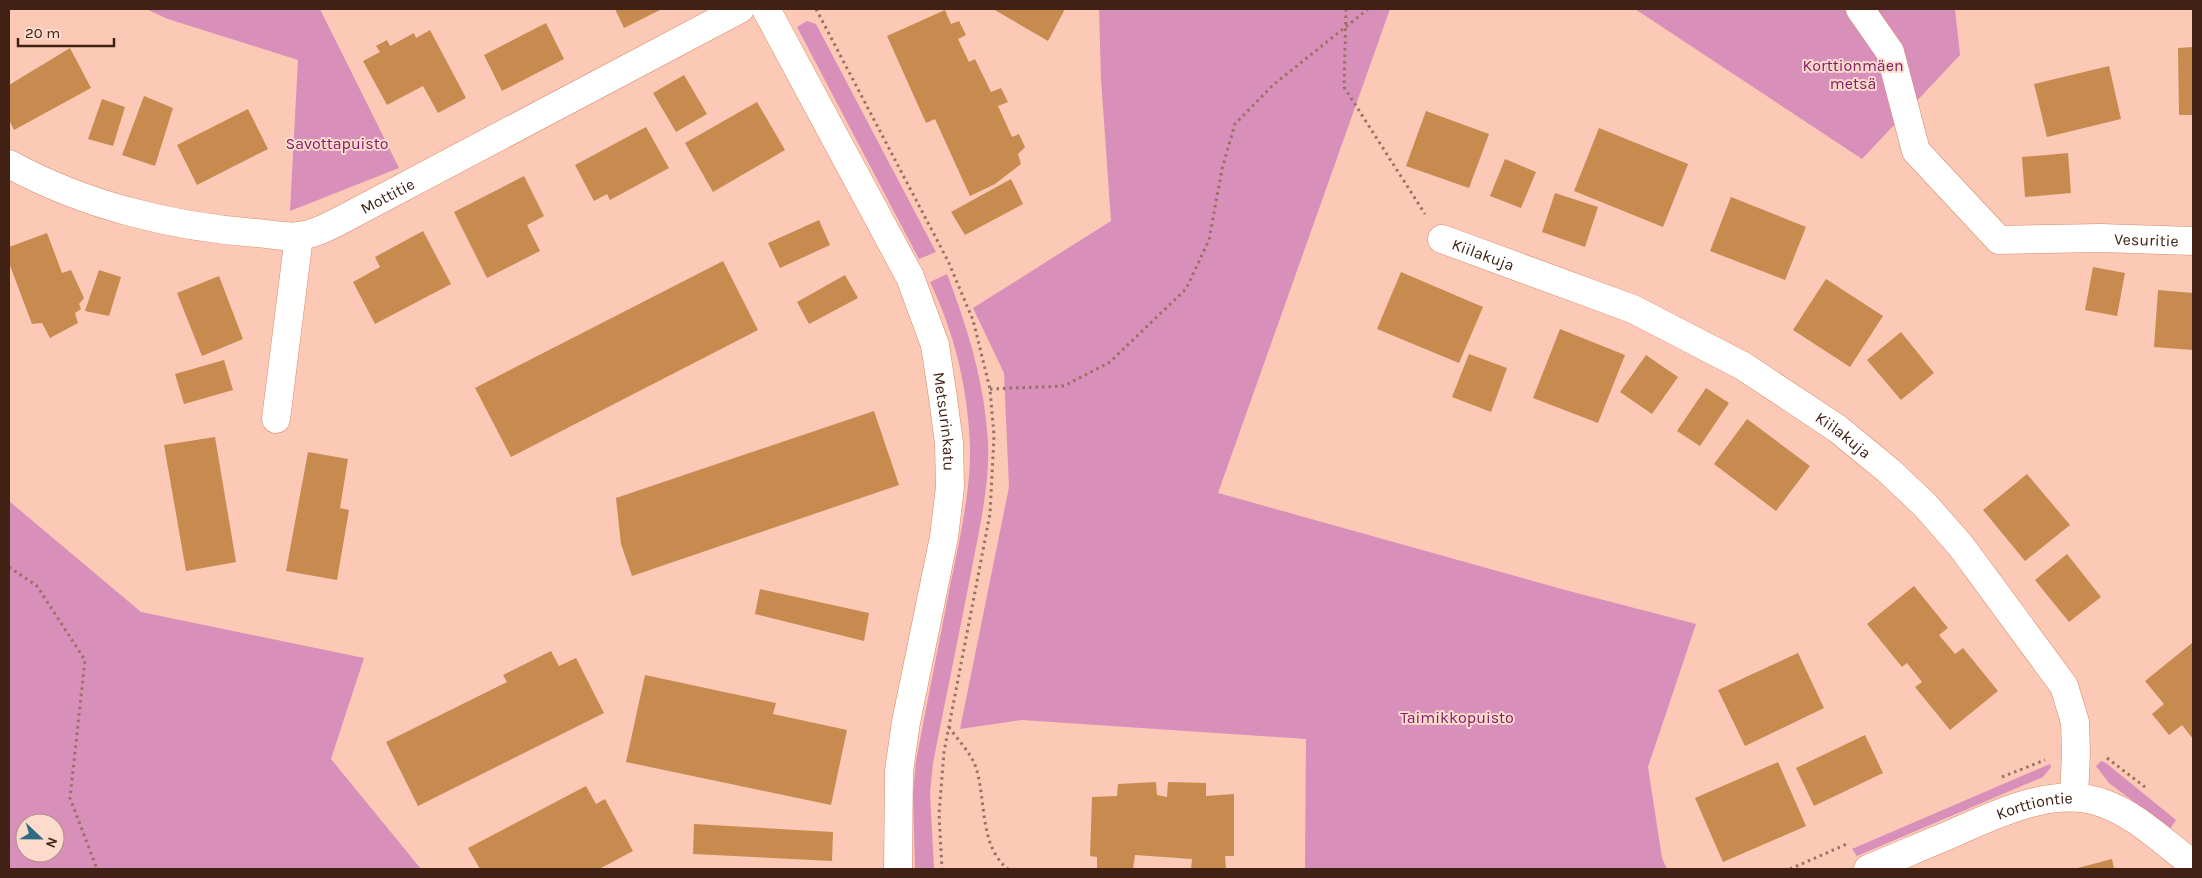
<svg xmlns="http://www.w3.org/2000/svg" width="2202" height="878" font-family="Karla,sans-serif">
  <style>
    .green { fill: #d88fba; fill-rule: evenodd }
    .building { fill: #c78b50 }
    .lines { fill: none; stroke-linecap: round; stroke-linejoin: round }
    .minor-casing { stroke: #d88b6a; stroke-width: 29 }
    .path { stroke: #997161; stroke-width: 3; stroke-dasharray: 2.5 4; stroke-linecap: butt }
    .minor { stroke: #fff; stroke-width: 28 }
    .labels { text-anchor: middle; stroke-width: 4; stroke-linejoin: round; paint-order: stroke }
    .park-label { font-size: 16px; fill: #851d65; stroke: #fcdbcd }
    .street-label { font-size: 16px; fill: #402114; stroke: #fcdbcd }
  </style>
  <rect width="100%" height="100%" fill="#fbc9b5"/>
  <g class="green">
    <polygon points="146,9 320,9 399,168 290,211 298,60 168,19"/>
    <polygon points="1099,9 1390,9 1218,493 1569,591 1696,624 1648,767 1662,858 1667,869 1305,869 1306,739 1022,720 960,729 1009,487 1004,373 973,308 1111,221 1101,79"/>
    <polygon points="1635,9 1955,9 1960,55 1862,159"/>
    <polygon points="807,21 816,24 936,252 919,259 797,27"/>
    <path d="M947,274C968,329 985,384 988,443C990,486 978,535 970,578C958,640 945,701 933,763L930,793L934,869H915L913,795L916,761C927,702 939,644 950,586C959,543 971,490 970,447C968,389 955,334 930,282Z"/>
    <path d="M9,501L141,612L364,658L331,759L421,869H9ZM25,823H55V853H25Z"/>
    <polygon points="2101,761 2106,763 2176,820 2170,829 2109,783 2096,766"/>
    <polygon points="2050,764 2051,767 2043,777 1857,856 1852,849"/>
  </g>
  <g class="building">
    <polygon points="615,9 662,9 624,28"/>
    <polygon points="993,9 1065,9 1048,41"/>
    <polygon points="945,10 951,24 959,21 966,35 958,39 969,62 975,59 991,92 1001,88 1008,102 998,106 1012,137 1019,134 1025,147 1018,154 1021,164 995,184 970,196 935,119 926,123 887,36"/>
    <polygon points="546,23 564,59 502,91 484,55"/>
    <polygon points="430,30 466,98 438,113 423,86 387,105 363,61 380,52 376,46 387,40 390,46 414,33 416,38"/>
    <polygon points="2193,47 2193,115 2179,115 2178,48"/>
    <polygon points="70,48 91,88 14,130 9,120 9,85"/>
    <polygon points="2109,66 2121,119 2047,137 2034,84"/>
    <polygon points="684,75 707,114 676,132 653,93"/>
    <polygon points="144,96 173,108 155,166 122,155"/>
    <polygon points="102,99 125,107 113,146 88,139"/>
    <polygon points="757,102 785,150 713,192 685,143"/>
    <polygon points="248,109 268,149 197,185 177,145"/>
    <polygon points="1426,111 1489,134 1469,188 1406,166"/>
    <polygon points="646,127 669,168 610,200 607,194 594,201 575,165"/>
    <polygon points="1599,128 1688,164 1663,227 1574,191"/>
    <polygon points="2068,153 2071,193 2025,197 2022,157"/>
    <polygon points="1505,159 1536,172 1521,208 1490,196"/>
    <polygon points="524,176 544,216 527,225 540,251 487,278 454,212"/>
    <polygon points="1011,179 1023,204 965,235 951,212"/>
    <polygon points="1555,193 1598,207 1585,247 1542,232"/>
    <polygon points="1731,197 1806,227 1785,280 1710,251"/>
    <polygon points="819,220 830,245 780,268 768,243"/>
    <polygon points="423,231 451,284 375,324 353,282 380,267 375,257"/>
    <polygon points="47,233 62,273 71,270 84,298 79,304 81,309 75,313 78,323 50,338 42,323 32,324 9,263 9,247"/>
    <polygon points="723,261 758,330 511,457 475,388"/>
    <polygon points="2093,267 2125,273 2117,316 2085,310"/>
    <polygon points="99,270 121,277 109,316 85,311"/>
    <polygon points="1401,272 1483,307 1459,363 1377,329"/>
    <polygon points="845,275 858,298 809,324 797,302"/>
    <polygon points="219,276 243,339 202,356 177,293"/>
    <polygon points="1826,279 1883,316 1850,367 1793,330"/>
    <polygon points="2158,290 2193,293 2193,350 2154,347"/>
    <polygon points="1560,329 1625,355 1598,423 1533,398"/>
    <polygon points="1901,332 1934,373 1901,400 1867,360"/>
    <polygon points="1469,354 1507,368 1491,412 1452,397"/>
    <polygon points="1646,355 1678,377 1652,414 1620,392"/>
    <polygon points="224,360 233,390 184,404 175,374"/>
    <polygon points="1706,388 1729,403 1700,446 1677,431"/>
    <polygon points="874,411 899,485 632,576 621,544 616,498"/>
    <polygon points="1747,419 1810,466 1776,511 1714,464"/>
    <polygon points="215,437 236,562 186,571 164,445"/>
    <polygon points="308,452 348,459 340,508 349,510 337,580 286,571"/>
    <polygon points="2027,474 2070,525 2025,561 1983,510"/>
    <polygon points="2067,554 2101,597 2069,622 2035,580"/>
    <polygon points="1914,586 1948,628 1939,635 1955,654 1963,648 1998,691 1950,730 1915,687 1922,682 1907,663 1902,667 1867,624"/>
    <polygon points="760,589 869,613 864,641 755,614"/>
    <polygon points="2192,643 2193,645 2193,739 2182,725 2169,735 2152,714 2164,704 2145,681"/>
    <polygon points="551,651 559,666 576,658 604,713 418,806 386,742 507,682 503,675"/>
    <polygon points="1798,653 1824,708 1745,746 1718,690"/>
    <polygon points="645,675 776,703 773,714 847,730 831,805 626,762"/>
    <polygon points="1865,735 1883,773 1814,806 1796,768"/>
    <polygon points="1778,762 1806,826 1723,862 1695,798"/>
    <polygon points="1156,782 1157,795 1167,797 1168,782 1206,783 1206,796 1234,794 1234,856 1225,856 1226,869 1191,869 1192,859 1135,855 1133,869 1097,869 1097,857 1090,856 1092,797 1117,796 1118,784"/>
    <polygon points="586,786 596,804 605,799 633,851 599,869 480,869 468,848"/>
    <polygon points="694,824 833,832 832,861 693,854"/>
    <polygon points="2112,859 2114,869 2074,869"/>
  </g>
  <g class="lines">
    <g class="minor-casing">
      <g id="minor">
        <path id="s1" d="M766,9L910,277L935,345L943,398L949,443L950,487L944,537L906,722L899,771L898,869"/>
        <path id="s2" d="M1860,9L1890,52L1916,151L1999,240L2100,238L2193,241"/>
        <path id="s3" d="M9,164C84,205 172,227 257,233C271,234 286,238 299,236C316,234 331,225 345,218L740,9"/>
        <path id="s4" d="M1442,239L1633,309L1743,366L1838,429L1889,471L1925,505L1961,546L2064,686L2075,722L2076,753L2074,797"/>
        <polyline points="276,419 299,236"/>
        <path id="s5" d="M1868,869C1895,858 1922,846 1949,835C1995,815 2054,784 2105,804C2138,816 2165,844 2193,864"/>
      </g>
    </g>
    <g class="path">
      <polyline points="816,9 948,261 973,320 990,389 994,436 990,514 944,752 939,814 942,869"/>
      <polyline points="1346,9 1344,87 1425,214"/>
      <polyline points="990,389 1064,386 1110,362 1186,289 1209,240 1222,169 1235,124 1273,85 1368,9"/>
      <polyline points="9,567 37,586 85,660 70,798 97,869"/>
      <path d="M949,727C957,739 970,752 975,765C987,798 978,845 1008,869"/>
      <polyline points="2107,758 2145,787"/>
      <polyline points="2002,777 2045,760"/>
      <polyline points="1790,869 1849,843"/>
    </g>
    <use href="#minor" class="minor"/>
  </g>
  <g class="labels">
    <g class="park-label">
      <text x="1853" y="71">Korttionmäen<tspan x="1853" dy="18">metsä</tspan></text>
      <text x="337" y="149">Savottapuisto</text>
      <text x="1457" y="723">Taimikkopuisto</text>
    </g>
    <g class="street-label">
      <text dy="6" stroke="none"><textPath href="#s3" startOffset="399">Mottitie</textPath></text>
      <text dy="6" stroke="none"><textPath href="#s2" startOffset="424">Vesuritie</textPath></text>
      <text dy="6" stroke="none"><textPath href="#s4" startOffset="44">Kiilakuja</textPath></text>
      <text dy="6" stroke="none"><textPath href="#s1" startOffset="454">Metsurinkatu</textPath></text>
      <text dy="6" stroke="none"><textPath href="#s4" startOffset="449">Kiilakuja</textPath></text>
      <text dy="6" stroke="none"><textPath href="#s5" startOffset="179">Korttiontie</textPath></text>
    </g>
  </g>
  <rect width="2202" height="878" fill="none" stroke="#402114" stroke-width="20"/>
  <g transform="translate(40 838) rotate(112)"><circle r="24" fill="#fcdbcd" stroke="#b19183"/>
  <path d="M0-4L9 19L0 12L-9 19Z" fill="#2d6c81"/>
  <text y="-8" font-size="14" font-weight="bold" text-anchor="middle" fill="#402114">N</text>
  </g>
  <path d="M18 38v8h96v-8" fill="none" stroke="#402114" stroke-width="2.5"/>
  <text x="25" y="38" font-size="15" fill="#402114" stroke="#fcdbcd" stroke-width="4" paint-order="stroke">20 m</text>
</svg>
